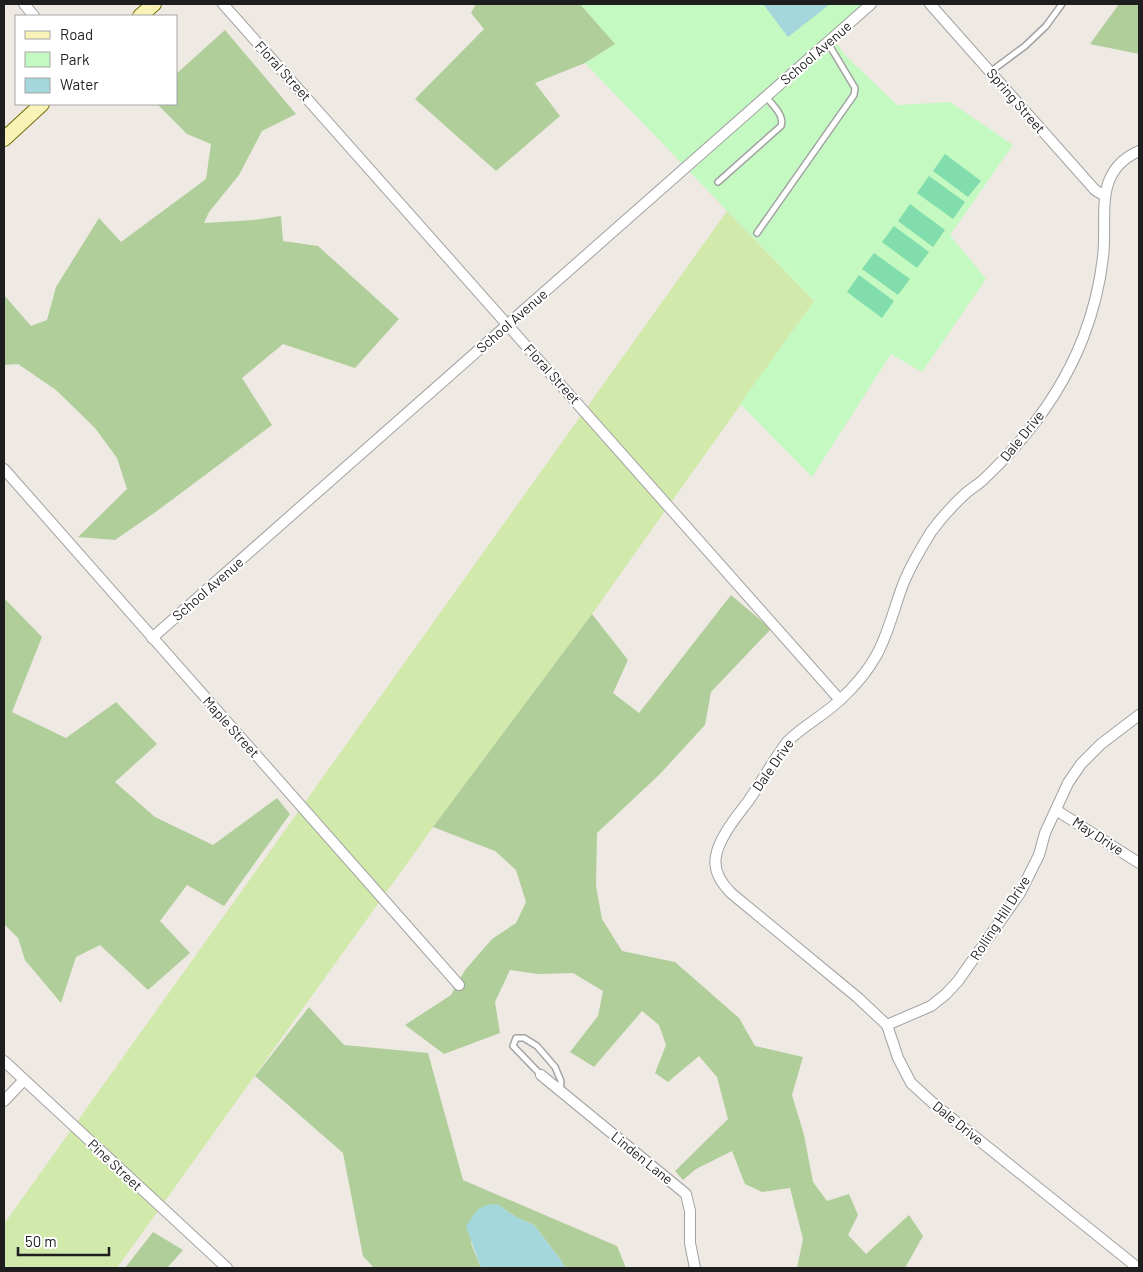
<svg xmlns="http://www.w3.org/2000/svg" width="1143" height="1272" font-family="Barlow,sans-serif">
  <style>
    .grass { fill: #d1e9aa }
    .forest { fill: #b0ce99 }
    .park { fill: #c4f9c1 }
    .pitch { fill: #82ddad }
    .water { fill: #a4d7dc }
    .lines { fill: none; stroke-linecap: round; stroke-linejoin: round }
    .lane-casing { stroke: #a2a2a2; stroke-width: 8 }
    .street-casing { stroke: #a2a2a2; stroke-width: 12 }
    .secondary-casing { stroke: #737006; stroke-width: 16 }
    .lane { stroke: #fff; stroke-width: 5 }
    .street { stroke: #fff; stroke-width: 10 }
    .secondary { stroke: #f9f3b8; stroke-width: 14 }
    .labels { text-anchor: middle; stroke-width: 4; stroke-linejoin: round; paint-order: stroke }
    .street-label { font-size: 14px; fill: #1e1e1e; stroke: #fff }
  </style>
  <rect width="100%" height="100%" fill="#efe9e4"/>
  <polygon class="grass" points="727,211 814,301 592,614 433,827 117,1268 4,1268 4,1224"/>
  <g class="forest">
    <polygon points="476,4 580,4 616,44 585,63 535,83 560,116 496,171 415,99 484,29 471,13"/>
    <polygon points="1119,4 1139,4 1139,54 1090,44"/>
    <polygon points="225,30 296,114 262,131 239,175 209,212 204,223 254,220 281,216 283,241 318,246 399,319 355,368 283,344 242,378 272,425 157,511 115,540 78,537 127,489 117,458 95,428 56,390 18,364 4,365 4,295 31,326 47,320 56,287 99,218 121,242 206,179 211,144 187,134 157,104 176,104 176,74"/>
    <polygon points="731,595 771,629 711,692 705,725 660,774 597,833 596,886 602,919 622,951 675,962 739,1018 755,1046 803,1057 792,1095 804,1135 813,1182 827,1201 849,1194 858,1215 848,1235 866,1254 909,1215 923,1236 905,1268 797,1268 803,1239 790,1188 762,1192 745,1184 732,1151 696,1169 683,1180 675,1171 728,1119 717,1077 699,1056 668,1082 655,1073 666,1045 659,1025 642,1011 594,1067 570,1052 598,1016 603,991 573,973 538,974 510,970 495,1002 500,1033 444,1054 405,1025 451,995 465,970 492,939 516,923 526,902 516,870 495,851 433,827 592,614 628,660 613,693 639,713"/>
    <polygon points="4,598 42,637 12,712 66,738 116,702 157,744 115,782 155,817 213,845 277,798 290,814 224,906 187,885 160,921 190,953 148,990 100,945 76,957 61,1003 25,960 18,938 4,924"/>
    <polygon points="309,1007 344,1045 428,1053 463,1180 617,1246 626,1268 565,1268 560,1259 534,1225 516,1217 497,1204 471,1243 481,1268 374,1268 363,1256 343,1153 255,1076"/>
    <polygon points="153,1232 183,1250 167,1268 125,1268"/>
  </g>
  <polygon class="park" points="580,4 865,4 832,36 845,55 897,105 950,102 1013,145 950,235 986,279 922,372 891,354 812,477 740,404 814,301 585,63 615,44"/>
  <g class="pitch">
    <polygon points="945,154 981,181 968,197 933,171"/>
    <polygon points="929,176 965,202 953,219 917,193"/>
    <polygon points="910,204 945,230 933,247 898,221"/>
    <polygon points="894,226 929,252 917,268 882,242"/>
    <polygon points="874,253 910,279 898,295 862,269"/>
    <polygon points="859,275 894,301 882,318 847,292"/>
  </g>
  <g class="water">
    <polygon points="763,4 830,4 788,37"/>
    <path d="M497,1204L516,1217L534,1225L560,1259L565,1268H481L466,1226C477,1211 477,1205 497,1204Z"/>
  </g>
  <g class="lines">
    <g class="lane-casing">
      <g id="lane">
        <polyline points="990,72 1025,46 1046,26 1062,4"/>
        <path d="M718,182L781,126C785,116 772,104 766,97"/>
        <polyline points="757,233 854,95 855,88 828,43"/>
        <polyline points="541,1075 513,1046 516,1038 524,1038 537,1046 555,1067 561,1081 560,1091"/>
      </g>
    </g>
    <g class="street-casing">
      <g id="street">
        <polyline points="24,4 34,16"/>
        <polyline points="223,4 840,700"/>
        <polyline points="930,4 1095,190 1105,196"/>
        <polyline points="4,469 459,985"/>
        <polyline points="152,638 871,4"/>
        <polyline points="1056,810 1139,863"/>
        <polyline points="887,1025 931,1006 946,994 958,981 1020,893 1039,855 1045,833 1068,783 1081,764 1101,744 1139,715"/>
        <polyline points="4,1061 227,1268"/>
        <polyline points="541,1075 686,1194 690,1211 690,1243 695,1268"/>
        <polyline points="4,1101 24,1080"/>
        <path d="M1138,1268L934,1104L911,1083L898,1058L887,1025L857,997L731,893C721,883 713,871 716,856C719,837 738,815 749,800C762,781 773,761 787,742C803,726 823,716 840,700C853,688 867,672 876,656C889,633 894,607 904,582C911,565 921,548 931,532C941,518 953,505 966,493C972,488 979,484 984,479C1026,439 1062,392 1083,338C1093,312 1100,284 1103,257C1108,216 1092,172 1139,151"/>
      </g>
    </g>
    <g class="secondary-casing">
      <g id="secondary">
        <polyline points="140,16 154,4"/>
        <polyline points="4,139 42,104"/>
      </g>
    </g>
    <use href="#lane" class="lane"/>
    <use href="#street" class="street"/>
    <use href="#secondary" class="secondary"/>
  </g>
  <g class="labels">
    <g class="street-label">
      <text transform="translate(816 53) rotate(-41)" y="5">School Avenue</text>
      <text transform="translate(283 71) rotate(48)" y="5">Floral Street</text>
      <text transform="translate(1016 101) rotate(49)" y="5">Spring Street</text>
      <text transform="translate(512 321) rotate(-41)" y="5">School Avenue</text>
      <text transform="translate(552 374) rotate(48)" y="5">Floral Street</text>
      <text transform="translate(1022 436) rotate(-51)" y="5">Dale Drive</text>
      <text transform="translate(208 589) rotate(-41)" y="5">School Avenue</text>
      <text transform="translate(231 727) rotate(48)" y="5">Maple Street</text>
      <text transform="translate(773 765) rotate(-55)" y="5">Dale Drive</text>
      <text transform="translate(1098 836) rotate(33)" y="5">May Drive</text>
      <text transform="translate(1000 918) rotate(-57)" y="5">Rolling Hill Drive</text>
      <text transform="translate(958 1123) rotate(39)" y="5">Dale Drive</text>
      <text transform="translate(642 1158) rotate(39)" y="5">Linden Lane</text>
      <text transform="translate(115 1165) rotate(43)" y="5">Pine Street</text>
    </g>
  </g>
  <rect width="1143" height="1272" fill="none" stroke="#1e1e1e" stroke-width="10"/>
  <rect x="15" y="15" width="162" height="90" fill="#ffffff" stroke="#a5a5a5"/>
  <rect x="25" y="31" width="25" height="8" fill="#f9f3b8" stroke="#a5a5a5"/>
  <text x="60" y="40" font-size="15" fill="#1e1e1e">Road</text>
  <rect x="25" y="52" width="25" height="15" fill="#c4f9c1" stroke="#a5a5a5"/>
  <text x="60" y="65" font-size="15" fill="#1e1e1e">Park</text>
  <rect x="25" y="78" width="25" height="15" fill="#a4d7dc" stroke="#a5a5a5"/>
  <text x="60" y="90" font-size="15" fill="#1e1e1e">Water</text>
  <path d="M18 1247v8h91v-8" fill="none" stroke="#1e1e1e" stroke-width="2.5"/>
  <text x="25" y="1247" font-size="15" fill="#1e1e1e" stroke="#ffffff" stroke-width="4" paint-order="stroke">50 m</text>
</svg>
